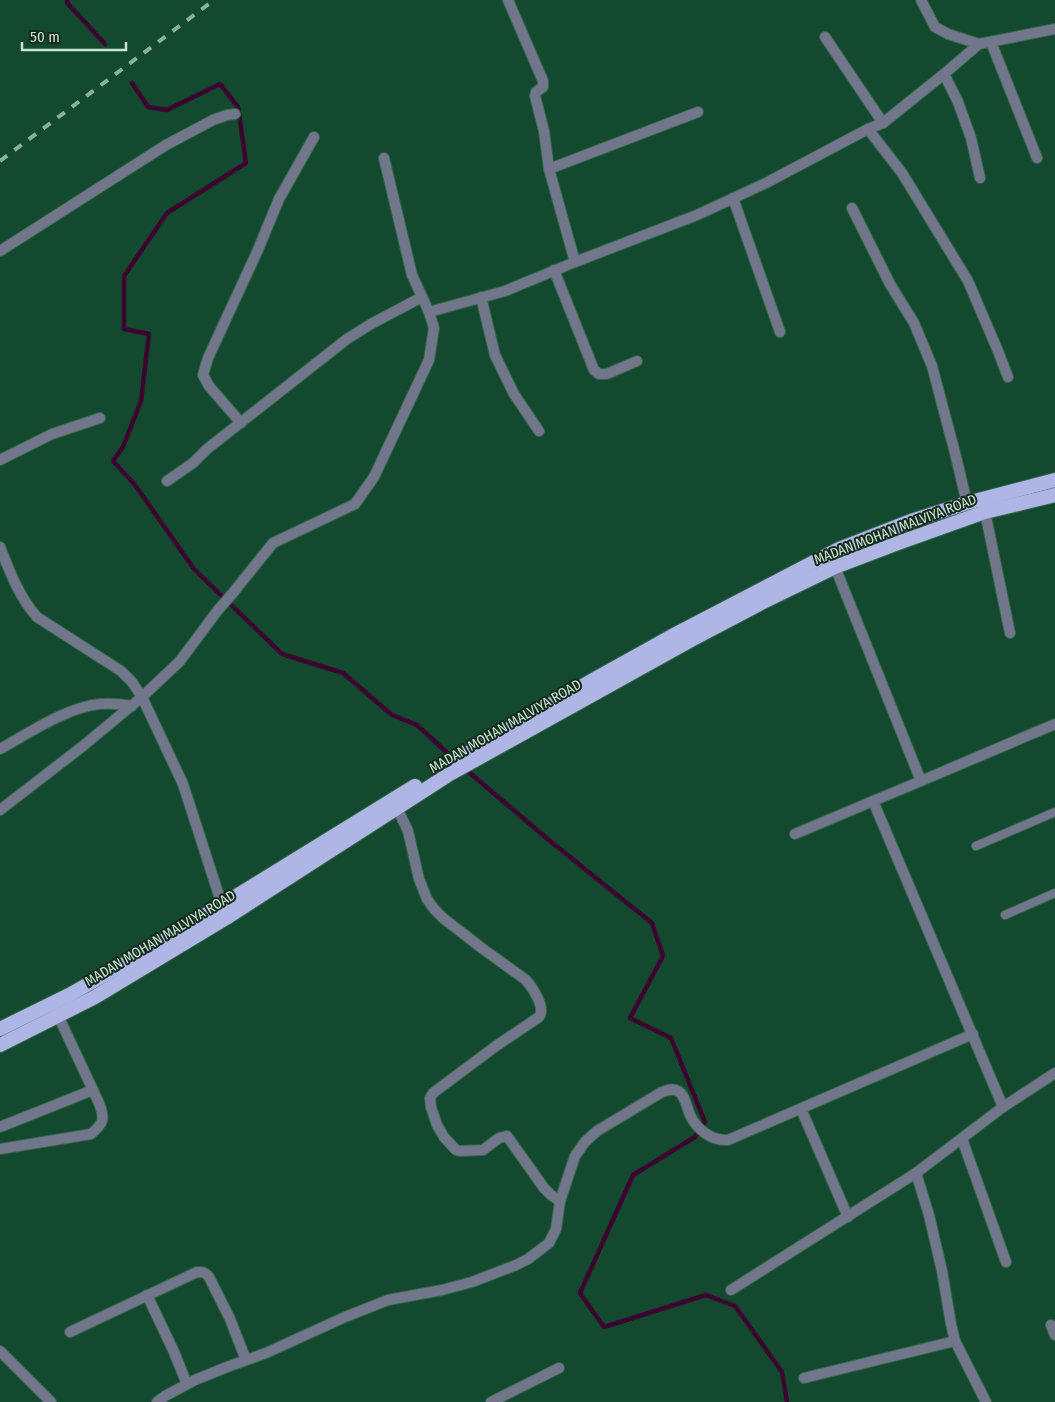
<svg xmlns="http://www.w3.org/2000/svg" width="1055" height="1402" font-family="'Fira Sans Condensed',sans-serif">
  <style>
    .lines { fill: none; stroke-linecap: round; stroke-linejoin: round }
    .stream { stroke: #3c0331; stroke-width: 4.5 }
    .service-casing { stroke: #34664d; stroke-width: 10 }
    .minor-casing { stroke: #34664d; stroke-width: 12 }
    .tertiary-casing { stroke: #34664d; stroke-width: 12 }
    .trunk-casing { stroke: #34664d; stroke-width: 16 }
    .service { stroke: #72768b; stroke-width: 8 }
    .minor { stroke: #72768b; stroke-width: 10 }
    .tertiary { stroke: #72768b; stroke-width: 10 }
    .trunk { stroke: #afb6e6; stroke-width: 14 }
    .rail { stroke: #8aaf9a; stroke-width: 4; stroke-dasharray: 9 9; stroke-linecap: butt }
    .labels { text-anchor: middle; stroke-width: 4; stroke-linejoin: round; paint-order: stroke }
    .street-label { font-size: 14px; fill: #cae5d4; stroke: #152b1e }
  </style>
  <rect width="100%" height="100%" fill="#134a2f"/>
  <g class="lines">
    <g class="stream">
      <polyline points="67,0 68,4 105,44"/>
      <polyline points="132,83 148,107 167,110 220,84 238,107 246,163 167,213 124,276 124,329 149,334 141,401 123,447 113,461 135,485 194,569 282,654 343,673 392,715 417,725 454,759"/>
      <polyline points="464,768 550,841 652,923 663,956 630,1018 671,1038 705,1122 695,1137 633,1175 580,1293 604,1327 706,1295 735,1306 782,1372 787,1402"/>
    </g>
    <g class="service-casing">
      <g id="service">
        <polyline points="976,846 1055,812"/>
        <polyline points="1005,915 1055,893"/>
      </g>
    </g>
    <g class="minor-casing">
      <g id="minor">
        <polyline points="508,0 543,81 543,87 536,92 535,96 544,131 549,169 575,262"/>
        <polyline points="921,0 935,27 948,34 979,44"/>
        <polyline points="825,37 883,123"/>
        <polyline points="991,42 1037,158"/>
        <polyline points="944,74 958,102 971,138 980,178"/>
        <polyline points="868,129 902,173 968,281 998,351 1008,377"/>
        <polyline points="384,158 412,275 429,312"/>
        <polyline points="549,169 698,112"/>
        <polyline points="733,198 780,332"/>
        <polyline points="852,208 890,284 914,323 932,366 955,453 967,503"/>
        <polyline points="0,251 166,145 213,120 227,115 235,114"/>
        <polyline points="554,270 594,370 599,374 607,374 637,361"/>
        <polyline points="481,297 495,355 514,394 539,431"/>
        <polyline points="241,423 209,386 203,375 208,358 257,252 279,199 314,137"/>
        <polyline points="0,460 52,434 100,418"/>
        <polyline points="167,481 193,463 207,449 347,339 371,324 422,297"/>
        <polyline points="985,512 1010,633"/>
        <path d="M0,547C10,572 19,597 37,617L121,671L132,682L142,697L183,784L222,905"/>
        <polyline points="835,567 921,781 873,801 1003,1107"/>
        <path d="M0,749C29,733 67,707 100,704C111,703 121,704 132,706"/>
        <polyline points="921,781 1055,724"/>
        <path d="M397,808L408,831L419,879L427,899L434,909L443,918L483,949L526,980C533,988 546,1008 539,1017L496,1046L433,1093L430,1098L431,1107L437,1125L444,1137L456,1150L460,1151L483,1150L499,1138L507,1136L544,1188L551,1195L560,1201"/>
        <polyline points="0,810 83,746 142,697 180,661 218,610 232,594 273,543 355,504 374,477 429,360 434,328 429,312 505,291 575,262 697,215 766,183 868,129 883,123 944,74 979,44 1055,29"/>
        <polyline points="795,834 873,801"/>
        <polyline points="801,1109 848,1217"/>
        <polyline points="0,1127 93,1090"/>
        <polyline points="962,1139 1006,1262"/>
        <path d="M0,1149L91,1134C104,1123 105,1119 99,1103L56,1011"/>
        <polyline points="916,1173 929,1215 942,1271 951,1324 955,1341 986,1402"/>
        <polyline points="731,1290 916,1173 1003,1107 1055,1073"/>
        <polyline points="147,1295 174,1352 187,1384"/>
        <polyline points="1051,1325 1055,1335"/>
        <path d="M70,1332L197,1272C203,1272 205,1272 209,1277L230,1319L246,1360"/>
        <polyline points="804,1378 955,1341"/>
        <path d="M157,1402L165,1396L195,1380L227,1367L266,1353L345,1317L388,1300L442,1290L472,1282L516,1265L528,1259L549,1243L556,1229L560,1201L575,1156L585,1142L597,1131L662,1092C668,1090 673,1088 678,1091C685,1095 687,1108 690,1115C697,1130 712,1141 728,1140L973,1034"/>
        <polyline points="491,1402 559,1368"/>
      </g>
    </g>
    <g class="tertiary-casing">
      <polyline id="tertiary" points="0,1351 51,1402"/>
    </g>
    <g class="trunk-casing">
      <g id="trunk">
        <polyline points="456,760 593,680 672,636 839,549 911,521 967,503 1055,480"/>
        <polyline points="0,1029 69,995 144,953 415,786"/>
        <polyline points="0,1045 95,997 226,918 448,775 693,639 763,602 835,567 898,543 985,512 1055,495"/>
      </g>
    </g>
    <use href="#service" class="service"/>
    <use href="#minor" class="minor"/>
    <use href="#tertiary" class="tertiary"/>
    <use href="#trunk" class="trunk"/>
    <polyline class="rail" points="0,161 214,0"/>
  </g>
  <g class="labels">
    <g class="street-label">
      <text transform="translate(895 529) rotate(-21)" y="5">MADAN MOHAN MALVIYA ROAD</text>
      <text transform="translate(505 726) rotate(-30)" y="5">MADAN MOHAN MALVIYA ROAD</text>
      <text transform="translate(160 938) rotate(-31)" y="5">MADAN MOHAN MALVIYA ROAD</text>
    </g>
  </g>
  <path d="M22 42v8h104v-8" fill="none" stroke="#cae5d4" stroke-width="2.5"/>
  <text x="30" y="42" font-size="15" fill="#cae5d4" stroke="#152b1e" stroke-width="4" paint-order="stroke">50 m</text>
</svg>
